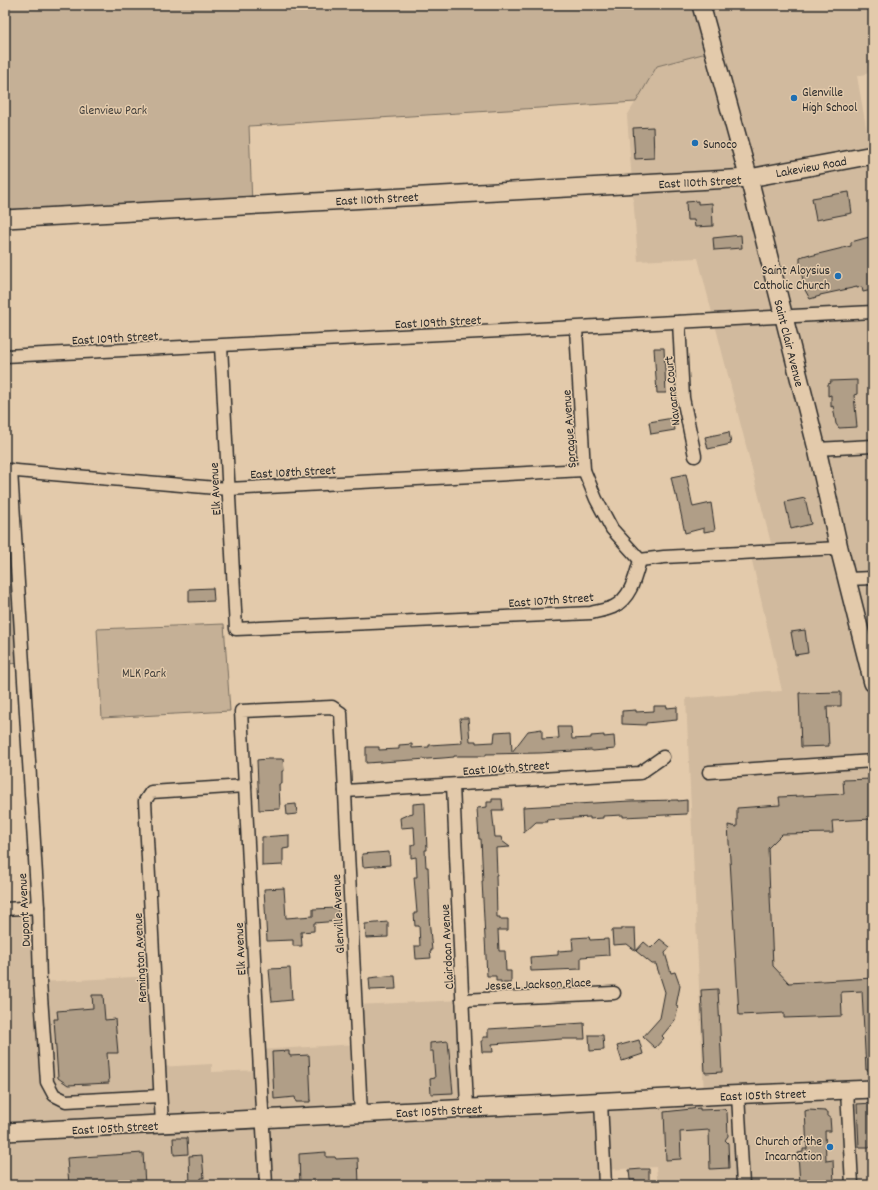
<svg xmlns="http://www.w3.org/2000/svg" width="878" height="1190" font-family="Dekko,sans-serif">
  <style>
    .built { fill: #d1ba9e }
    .green { fill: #c5b096; stroke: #786e60 }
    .building { fill: #b09e87; stroke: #2b2b2b }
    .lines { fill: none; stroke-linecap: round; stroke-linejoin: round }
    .street-casing { stroke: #2b2b2b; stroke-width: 15 }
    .secondary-casing { stroke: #2b2b2b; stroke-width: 20 }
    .street { stroke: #e3caab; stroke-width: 12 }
    .secondary { stroke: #e3caab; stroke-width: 17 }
    .poi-dot { fill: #1f6fb2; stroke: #e3caab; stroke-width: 1.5 }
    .labels { text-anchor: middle; stroke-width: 3; stroke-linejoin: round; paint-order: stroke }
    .poi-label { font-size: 13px; fill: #2b2b2b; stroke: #e3caab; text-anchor: start }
    .park-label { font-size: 13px; fill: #423f3b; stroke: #e3caab }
    .street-label { font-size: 13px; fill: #2b2b2b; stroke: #e3caab }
  </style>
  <rect width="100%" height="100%" fill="#e3caab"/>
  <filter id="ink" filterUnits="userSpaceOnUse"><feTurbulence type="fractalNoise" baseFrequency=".025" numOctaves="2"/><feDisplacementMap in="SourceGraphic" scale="8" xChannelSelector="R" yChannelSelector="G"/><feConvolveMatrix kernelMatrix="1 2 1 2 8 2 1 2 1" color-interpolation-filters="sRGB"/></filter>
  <g filter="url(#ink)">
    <polygon class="built" points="701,5 873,5 873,72 857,76 871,155 873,155 873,1185 658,1185 656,1167 604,1170 605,1185 8,1185 5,1180 5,909 38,907 40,982 154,976 159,1067 212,1064 212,1072 259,1070 259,1050 357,1044 356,1005 462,1000 468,1108 704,1096 686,698 782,691 750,552 773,551 698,258 638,261 627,116 657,66 714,51"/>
    <g class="green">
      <polygon points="5,5 701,5 714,51 657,66 636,102 249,126 252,205 5,219"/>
      <polygon points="5,470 23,663 5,664"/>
      <polygon points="224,624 230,711 102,718 97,629"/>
    </g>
    <g class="building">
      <polygon points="653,127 654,158 635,159 633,128"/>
      <polygon points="849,192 852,213 816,220 812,198"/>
      <polygon points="698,201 698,204 712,203 713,226 695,227 694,220 687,220 686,202"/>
      <polygon points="741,235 742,248 714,250 713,238"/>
      <polygon points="873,236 873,289 872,290 863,292 862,287 857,288 857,287 820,295 820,296 810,299 805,290 800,266 800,257 810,254 810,256 851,246 851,242"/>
      <polygon points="654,348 664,348 666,393 657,393"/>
      <polygon points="857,380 857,394 854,395 857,427 839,428 836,424 833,406 831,407 831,395 828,396 828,384 831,383 830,381"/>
      <polygon points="673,418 675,430 651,434 649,422"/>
      <polygon points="729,432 731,444 708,449 705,437"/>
      <polygon points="686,474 693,507 711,503 715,530 704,532 704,528 685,533 677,495 675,495 671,477"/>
      <polygon points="805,498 811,524 791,529 785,502"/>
      <polygon points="213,588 214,601 189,602 189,589"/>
      <polygon points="805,630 808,653 795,655 791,632"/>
      <polygon points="841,692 841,706 827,706 829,746 801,747 799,693"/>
      <polygon points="654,706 667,706 667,708 677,707 677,720 646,723 646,725 622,724 622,711 636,710 636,712 654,711"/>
      <polygon points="460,718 468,718 470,741 476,741 476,743 494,742 495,732 511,731 512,752 528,731 542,729 542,739 559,738 558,727 571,727 572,739 591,738 591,736 604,735 604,737 614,736 615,749 593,751 591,750 540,753 486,754 486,756 454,756 454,757 443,758 366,763 366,747 379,747 379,750 399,749 399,745 412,744 412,748 429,747 429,745 462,743"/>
      <polygon points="267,759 283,759 284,771 282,771 282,784 279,784 280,809 259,810 257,760"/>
      <polygon points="873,779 873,819 832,821 833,833 782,834 768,848 773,966 789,983 873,978 873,1070 866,1070 862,991 841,992 842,1016 784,1018 784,1013 739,1015 728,825 737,827 737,808 780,805 779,797 844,794 843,780"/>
      <polygon points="492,799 502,799 503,810 492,810 495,837 501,837 502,841 510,847 496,848 497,875 496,875 497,917 500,917 500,919 508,919 508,930 498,930 499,951 505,951 506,971 511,971 511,983 501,983 501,981 496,981 496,976 487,976 482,881 483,881 481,839 479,839 477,808 487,807 487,802 492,802"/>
      <polygon points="678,800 678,801 687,800 687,814 623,817 623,815 603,816 603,818 590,819 590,817 546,820 547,822 536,822 524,833 523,807 630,801"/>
      <polygon points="425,803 427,850 425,850 426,867 428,867 430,918 429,918 432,951 430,951 431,958 416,959 415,946 420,946 419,926 415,926 414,913 417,913 414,877 417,877 416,857 411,858 411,845 415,844 414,827 401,828 400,818 409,814 413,813 413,804"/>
      <polygon points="296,804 297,814 287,815 286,805"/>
      <polygon points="289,835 289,848 283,849 283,865 262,866 262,837"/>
      <polygon points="389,852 390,865 363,867 362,854"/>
      <polygon points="284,888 286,918 313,916 313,909 338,908 339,921 314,923 314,931 301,932 302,946 293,946 293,940 267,941 264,889"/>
      <polygon points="388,922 388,937 366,938 365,924"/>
      <polygon points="621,928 635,928 636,951 627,944 613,945 612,930 621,930"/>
      <polygon points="589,937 590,940 608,939 609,955 581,957 581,969 531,971 530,957 558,955 558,951 573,950 572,938"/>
      <polygon points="660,939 670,947 665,953 671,973 675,972 680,986 676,1006 678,1007 675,1020 662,1036 664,1038 655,1048 643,1037 660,1018 665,992 656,964 652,964 636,951 644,942 651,948"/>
      <polygon points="290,968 292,1000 272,1002 269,969"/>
      <polygon points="387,976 395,976 396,989 370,990 369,978"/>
      <polygon points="718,989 722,1072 705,1073 701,990"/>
      <polygon points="92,995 103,995 105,1020 115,1019 118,1053 107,1053 109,1083 68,1085 58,1078 54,1019 58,1019 57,1011 93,1008"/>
      <polygon points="584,1023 585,1039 562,1039 492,1044 493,1052 482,1052 481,1041 483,1041 483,1037 488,1037 488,1029"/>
      <polygon points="589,1035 603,1035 604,1050 590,1051"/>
      <polygon points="639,1040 643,1054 622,1061 617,1046"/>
      <polygon points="448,1041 453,1093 431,1094 430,1079 435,1078 433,1051 430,1051 430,1043"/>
      <polygon points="289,1051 289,1055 290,1055 290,1056 309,1055 311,1100 310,1100 310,1102 296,1102 295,1097 274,1099 272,1052"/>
      <polygon points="873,1103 873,1147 859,1147 857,1104"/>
      <polygon points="700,1108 700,1110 724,1109 727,1112 728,1136 725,1140 728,1143 729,1168 710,1169 709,1130 680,1132 681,1159 666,1160 664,1112"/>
      <polygon points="808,1110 825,1111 825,1112 828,1112 828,1117 830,1117 831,1131 825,1131 826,1161 833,1160 834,1185 800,1185 798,1153 803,1152 803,1149 807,1149 805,1111"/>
      <polygon points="173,1138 187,1138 188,1154 174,1155"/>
      <polygon points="326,1152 326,1157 335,1157 336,1159 358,1158 359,1185 300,1185 299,1154"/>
      <polygon points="143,1153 145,1185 69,1185 67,1158"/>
      <polygon points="202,1155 204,1178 201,1178 201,1185 190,1185 189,1156"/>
      <polygon points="642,1169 649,1169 649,1185 636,1185 636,1180 630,1180 629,1170"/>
    </g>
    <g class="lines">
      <g class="street-casing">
        <g id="street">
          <polyline points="679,322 683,398 695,456"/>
          <polyline points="576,328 584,470 596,499 612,529 640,560"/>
          <path d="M221,346L236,629L591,613C598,611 606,610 613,607C631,598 635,578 640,560"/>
          <polyline points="5,356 873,312"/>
          <polyline points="817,449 873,446"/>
          <polyline points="5,470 228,489 584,470"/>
          <polyline points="11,470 38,907 40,982 47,1082 54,1095 66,1101 160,1096"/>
          <polyline points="640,560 664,557 839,548"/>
          <polyline points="847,579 873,578"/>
          <polyline points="709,772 873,761"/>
          <polyline points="453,785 467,1108"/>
          <polyline points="345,791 640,773 663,757"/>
          <polyline points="5,909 38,907"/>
          <polyline points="462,1000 614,993"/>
          <polyline points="847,1090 852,1185"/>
          <polyline points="738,1095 743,1185"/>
          <polyline points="601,1102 605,1185"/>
          <polyline points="162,1124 145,801 151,792 245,786"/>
          <polyline points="266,1185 241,711 332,707 341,713 361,1114"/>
        </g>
      </g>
      <g class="secondary-casing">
        <g id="secondary">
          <polyline points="701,5 752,190 817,449 839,548 873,683"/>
          <polyline points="5,219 749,178 873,155"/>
          <polyline points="5,1132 726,1095 873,1089"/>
        </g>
      </g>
      <use href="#street" class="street"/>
      <use href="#secondary" class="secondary"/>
    </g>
  </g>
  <g class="poi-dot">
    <circle cx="794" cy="98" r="4"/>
    <circle cx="695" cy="143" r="4"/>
    <circle cx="838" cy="276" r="4"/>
    <circle cx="830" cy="1147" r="4"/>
  </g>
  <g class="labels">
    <g class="poi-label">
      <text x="802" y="96">Glenville<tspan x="802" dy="15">High School</tspan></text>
      <text x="703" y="148">Sunoco</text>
      <text x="830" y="274" text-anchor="end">Saint Aloysius<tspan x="830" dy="15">Catholic Church</tspan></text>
      <text x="822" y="1145" text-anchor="end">Church of the<tspan x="822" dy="15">Incarnation</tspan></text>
    </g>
    <g class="park-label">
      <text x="113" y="114">Glenview Park</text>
      <text x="144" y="677">MLK Park</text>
    </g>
    <g class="street-label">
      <text transform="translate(811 166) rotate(-10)" y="5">Lakeview Road</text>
      <text transform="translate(700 181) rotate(-3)" y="5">East 110th Street</text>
      <text transform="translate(377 198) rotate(-3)" y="5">East 110th Street</text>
      <text transform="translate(438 321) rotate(-3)" y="5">East 109th Street</text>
      <text transform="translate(115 337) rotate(-3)" y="5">East 109th Street</text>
      <text transform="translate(790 343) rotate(76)" y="5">Saint Clair Avenue</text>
      <text transform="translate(671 391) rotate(-96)" y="5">Navarre Court</text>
      <text transform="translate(568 429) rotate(-94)" y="5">Sprague Avenue</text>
      <text transform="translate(293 471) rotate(-3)" y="5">East 108th Street</text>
      <text transform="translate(214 489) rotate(-93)" y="5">Elk Avenue</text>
      <text transform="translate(551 599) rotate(-4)" y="5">East 107th Street</text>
      <text transform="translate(506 767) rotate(-4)" y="5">East 106th Street</text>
      <text transform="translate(23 910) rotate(-93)" y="5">Dupont Avenue</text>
      <text transform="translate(337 914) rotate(-93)" y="5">Glenville Avenue</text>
      <text transform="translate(446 947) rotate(-93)" y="5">Clairdoan Avenue</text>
      <text transform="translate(239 949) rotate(-93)" y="5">Elk Avenue</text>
      <text transform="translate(139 958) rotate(-93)" y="5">Remington Avenue</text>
      <text transform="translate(538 983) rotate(-2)" y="5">Jesse L Jackson Place</text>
      <text transform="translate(763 1094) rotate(-2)" y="5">East 105th Street</text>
      <text transform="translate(439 1110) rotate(-3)" y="5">East 105th Street</text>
      <text transform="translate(115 1127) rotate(-3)" y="5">East 105th Street</text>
    </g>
  </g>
  <rect width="878" height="1190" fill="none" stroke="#e3caab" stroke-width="20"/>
  <rect x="10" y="10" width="858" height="1170" fill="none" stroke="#2b2b2b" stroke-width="1.5" filter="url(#ink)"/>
</svg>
